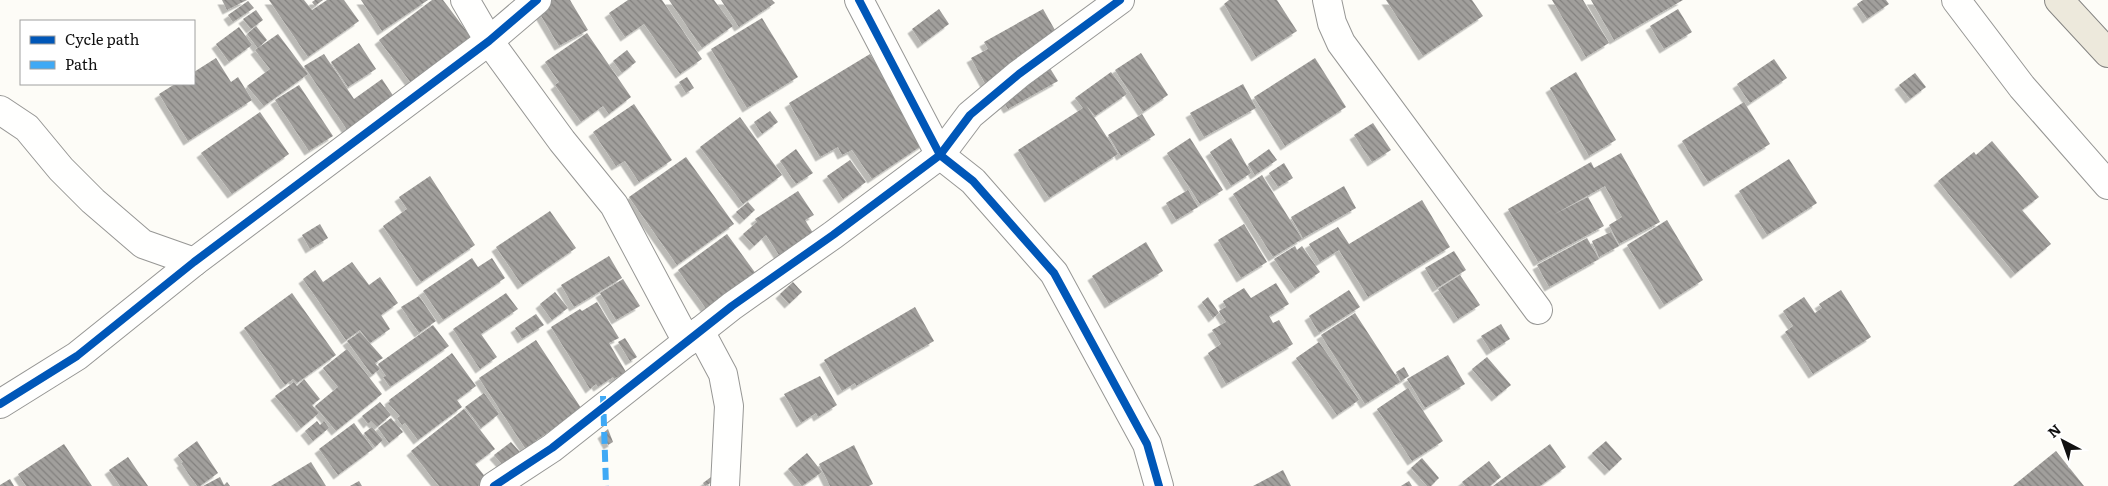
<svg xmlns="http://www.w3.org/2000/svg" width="2108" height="486" font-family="Literata,serif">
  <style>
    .building { fill: url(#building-back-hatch); filter: url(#shadow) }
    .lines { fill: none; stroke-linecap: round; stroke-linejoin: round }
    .minor-casing { stroke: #979795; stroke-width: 30 }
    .major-casing { stroke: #858482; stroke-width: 30 }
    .minor { stroke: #fffffe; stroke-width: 28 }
    .major { stroke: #ede9dc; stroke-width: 28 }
    .quiet { stroke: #3fa9f5; stroke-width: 6; stroke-dasharray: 12 6; stroke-linecap: butt }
    .cycleway-casing { stroke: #fff; stroke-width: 11 }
    .cycleway { stroke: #0057b8; stroke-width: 8 }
  </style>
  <defs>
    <pattern id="building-back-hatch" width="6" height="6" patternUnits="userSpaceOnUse" patternTransform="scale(1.25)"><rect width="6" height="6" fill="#a19f9c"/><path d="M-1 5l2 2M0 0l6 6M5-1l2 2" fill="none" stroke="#82807e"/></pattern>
    <filter id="shadow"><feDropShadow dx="-4.5" dy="4.5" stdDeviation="0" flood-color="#0004"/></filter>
  </defs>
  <rect width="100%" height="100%" fill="#fdfcf7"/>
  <g class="building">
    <polygon points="222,0 247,0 227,10"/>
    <polygon points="269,0 304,0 312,10 327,0 344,0 359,21 308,57"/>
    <polygon points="315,0 323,0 315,6 312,2"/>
    <polygon points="361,0 428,0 382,31"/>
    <polygon points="432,0 443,0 477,45 417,91 379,40"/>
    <polygon points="542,0 570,0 588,30 559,46 534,4"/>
    <polygon points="628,0 662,0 702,59 680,74 644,24 625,37 609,13"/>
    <polygon points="669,0 714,0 733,26 702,48"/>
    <polygon points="721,0 772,0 775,3 739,27"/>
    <polygon points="1229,0 1277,0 1297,31 1256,57 1224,4"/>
    <polygon points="1386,0 1472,0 1483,16 1423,56"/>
    <polygon points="1552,0 1583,0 1609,43 1586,57"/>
    <polygon points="1591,0 1683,0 1614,40"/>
    <polygon points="1863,0 1886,0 1889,4 1867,19 1857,4"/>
    <polygon points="248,1 254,8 233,22 228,15"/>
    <polygon points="939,9 949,24 922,44 912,29"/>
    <polygon points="1043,9 1068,53 1048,65 1058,81 1008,109 998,93 992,96 971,58 988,49 984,42"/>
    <polygon points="1678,9 1692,32 1664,49 1650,26"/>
    <polygon points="256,10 263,20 251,29 243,19"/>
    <polygon points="762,18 798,77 747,108 711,49"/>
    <polygon points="256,26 267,40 258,48 247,34"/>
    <polygon points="239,27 252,45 229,62 216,44"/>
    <polygon points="587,33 631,97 609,114 603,106 581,122 555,85 559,82 545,62"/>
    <polygon points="278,34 308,74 264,106 247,86 270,69 255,50"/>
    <polygon points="359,43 376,69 348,87 331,62"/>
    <polygon points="627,50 636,62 622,73 613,61"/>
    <polygon points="1141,53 1168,95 1143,112 1115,70"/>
    <polygon points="324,54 354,99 382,79 396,100 348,131 304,66"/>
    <polygon points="870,54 895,94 930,140 872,179 852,150 842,155 838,147 820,157 789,103"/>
    <polygon points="216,58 231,82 238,77 252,100 188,141 159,94 175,84 194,84 194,72"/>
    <polygon points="1315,58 1346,107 1285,146 1254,97"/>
    <polygon points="1774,59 1787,78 1750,103 1737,84"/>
    <polygon points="1111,72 1127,94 1095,116 1086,105 1118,154 1049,198 1018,150 1083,108 1075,98"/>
    <polygon points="1576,72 1616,140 1589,156 1550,88"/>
    <polygon points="1915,73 1926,87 1910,99 1899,85"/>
    <polygon points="687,77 694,88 686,93 679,82"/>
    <polygon points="1243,84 1256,108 1204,137 1190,113"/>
    <polygon points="299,85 333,136 309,151 275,100"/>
    <polygon points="1744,102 1770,144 1708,182 1682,141"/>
    <polygon points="634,104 672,160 639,182 625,161 616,166 593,132"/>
    <polygon points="770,111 778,122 762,134 754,122"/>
    <polygon points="260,112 289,154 232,194 201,153"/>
    <polygon points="1142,114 1155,135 1121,156 1108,135"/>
    <polygon points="740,117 782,175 743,204 700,147"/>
    <polygon points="1373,123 1391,150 1372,162 1354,135"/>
    <polygon points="1190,138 1223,190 1200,204 1167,153"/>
    <polygon points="1231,138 1251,173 1231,186 1210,152"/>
    <polygon points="1992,141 2039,197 2022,210 2051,244 2015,274 1938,181 1974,152 1976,155"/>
    <polygon points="796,149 813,173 796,184 780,161"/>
    <polygon points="1269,149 1277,160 1255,175 1248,164"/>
    <polygon points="1621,153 1660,222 1619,244 1609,225 1622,217 1605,186 1553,215 1588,197 1604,226 1538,262 1508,209 1591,162 1594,168"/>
    <polygon points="686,157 734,224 677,265 629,197"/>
    <polygon points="1789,159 1817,203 1767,235 1739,191"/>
    <polygon points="850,160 866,182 843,199 827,176"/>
    <polygon points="1284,163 1293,178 1278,187 1269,173"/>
    <polygon points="1262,175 1302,239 1273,257 1233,194"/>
    <polygon points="430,176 475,245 421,282 383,226 407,209 399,197"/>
    <polygon points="1344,186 1356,208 1303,238 1291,217"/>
    <polygon points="1188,190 1198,207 1176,220 1166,203"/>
    <polygon points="798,191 814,215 805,220 813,233 779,255 766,235 754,246 743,234 757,222 755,219"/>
    <polygon points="1422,200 1450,247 1368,297 1339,250 1320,262 1309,244 1338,227 1349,244"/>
    <polygon points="748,202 755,210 744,220 736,212"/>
    <polygon points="550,211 576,248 522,285 496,247"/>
    <polygon points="1667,220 1703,280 1664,305 1627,245"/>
    <polygon points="320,224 328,238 310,249 302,235"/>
    <polygon points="1244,224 1267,262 1241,278 1218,240"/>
    <polygon points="1611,232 1619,246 1599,257 1592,241"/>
    <polygon points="727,234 759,278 710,314 678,270"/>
    <polygon points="1587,238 1599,259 1549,287 1537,265"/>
    <polygon points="1146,242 1163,271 1109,304 1092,276"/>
    <polygon points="1295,246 1297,250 1302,246 1320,272 1295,289 1274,259"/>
    <polygon points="1454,251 1466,270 1437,288 1425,268"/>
    <polygon points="609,256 622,278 574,307 561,285"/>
    <polygon points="472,258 478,267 492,258 505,278 443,320 423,291"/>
    <polygon points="352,262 369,285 380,277 398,303 381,315 390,329 370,343 360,330 346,340 303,279 315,270 323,282"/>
    <polygon points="1460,275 1480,305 1458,319 1438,289"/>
    <polygon points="623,279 640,306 616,320 600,293"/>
    <polygon points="793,282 802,292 789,304 780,294"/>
    <polygon points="1276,283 1289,304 1269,316 1273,323 1279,320 1293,344 1226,384 1208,353 1221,344 1212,330 1226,322 1219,311 1226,307 1223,301 1244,288 1251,298"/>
    <polygon points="1349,290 1360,307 1319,333 1309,316"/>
    <polygon points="1841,290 1871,337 1813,374 1785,332 1793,326 1783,311 1804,297 1815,313 1822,308 1819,304"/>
    <polygon points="555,292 568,308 552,320 540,304"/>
    <polygon points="292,293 336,355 297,383 293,379 285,385 244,328"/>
    <polygon points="506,293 518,309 481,334 497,357 480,369 453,329"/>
    <polygon points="419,296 436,321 419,333 401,307"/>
    <polygon points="1208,297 1219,313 1213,318 1202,302"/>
    <polygon points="597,302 619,338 609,343 626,372 614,379 613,377 598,387 596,384 590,389 551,327 580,309 582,311"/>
    <polygon points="915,307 934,341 856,386 855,383 842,391 824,360"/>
    <polygon points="1355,313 1400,382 1365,404 1321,335"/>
    <polygon points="536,314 544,325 522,339 515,328"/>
    <polygon points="1501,324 1510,339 1491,351 1481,336"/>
    <polygon points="433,325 449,346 390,387 383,377 386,376 378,364"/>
    <polygon points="360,332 383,358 375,363 380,369 372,375 347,341"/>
    <polygon points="625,338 637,357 630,361 618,342"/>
    <polygon points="536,340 583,411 575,414 535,441 537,445 527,451 479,378"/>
    <polygon points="1319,342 1359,400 1337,415 1296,358"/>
    <polygon points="347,349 382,394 336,431 315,406 338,387 323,368"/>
    <polygon points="452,353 476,386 457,400 462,407 418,440 405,423 402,425 397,418 400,416 388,403 390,402 389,400"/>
    <polygon points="1448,355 1465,384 1425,408 1407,379"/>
    <polygon points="1487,357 1511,385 1496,397 1472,369"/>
    <polygon points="1404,367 1409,376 1401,381 1396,372"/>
    <polygon points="820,376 837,405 818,417 816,413 801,423 784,394"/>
    <polygon points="304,379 320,399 312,405 319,413 301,428 275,396 294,382 297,386"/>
    <polygon points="1408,388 1443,441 1412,461 1377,409"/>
    <polygon points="484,393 499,414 481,428 465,407"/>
    <polygon points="380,402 391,415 377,427 371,421 368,424 362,416"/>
    <polygon points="464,409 495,449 475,464 487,479 478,486 439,486 411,451"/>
    <polygon points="391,418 403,432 389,443 378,428"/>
    <polygon points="317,421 320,425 324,421 329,428 313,441 305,431"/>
    <polygon points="354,423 373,449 338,475 319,449"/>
    <polygon points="372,427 383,440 375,447 364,433"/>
    <polygon points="608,429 613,442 608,445 602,434"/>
    <polygon points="197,441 218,473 200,486 197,486 181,463 183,462 178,455"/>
    <polygon points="1606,441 1622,459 1609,471 1592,453"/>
    <polygon points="511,442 520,452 503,465 494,455"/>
    <polygon points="64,444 92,486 26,486 18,474"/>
    <polygon points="1550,444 1566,467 1540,486 1493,486"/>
    <polygon points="854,445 873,484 869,486 830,486 819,464"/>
    <polygon points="2056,451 2084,486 2013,486"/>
    <polygon points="807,453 822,472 802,486 788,469"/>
    <polygon points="128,457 148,486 120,486 109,470"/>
    <polygon points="1422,458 1439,478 1431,486 1427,486 1411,468"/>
    <polygon points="1489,461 1501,477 1490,486 1465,486 1462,482"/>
    <polygon points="311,462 326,486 271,486"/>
    <polygon points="1283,470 1291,486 1253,486"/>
    <polygon points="220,477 224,485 227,482 230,486 203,486"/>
    <polygon points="711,477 714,481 705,486 703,483"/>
    <polygon points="10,479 14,486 0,486 0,485"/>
    <polygon points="359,481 362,486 350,486"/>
    <polygon points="1409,481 1412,486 1401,486"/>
  </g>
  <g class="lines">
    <g class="minor-casing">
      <g id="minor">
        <polyline points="465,0 489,41 562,141 614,205 687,342"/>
        <polyline points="859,0 940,155 973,181 1054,273 1147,444 1159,486"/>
        <polyline points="1327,0 1332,23 1341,43 1538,310"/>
        <polyline points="1956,0 2022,87 2108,185"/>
        <polyline points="0,110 27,128 61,169 93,201 143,244 194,262"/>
        <polyline points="700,331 723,374 729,406 725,486"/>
        <polyline points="0,404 77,356 194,262 489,41 537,0"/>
        <polyline points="494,486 552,448 732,306 833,235 940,155 970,115 1019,74 1120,0"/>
      </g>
    </g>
    <g class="major-casing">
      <polyline id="major" points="2059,0 2108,53"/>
    </g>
    <use href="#minor" class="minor"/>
    <use href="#major" class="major"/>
    <polyline class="quiet" points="603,396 606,486"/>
    <g class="cycleway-casing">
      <g id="cycleway">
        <polyline points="859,0 940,155 973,181 1054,273 1147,444 1159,486"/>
        <polyline points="0,404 77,356 194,262 489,41 537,0"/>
        <polyline points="494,486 552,448 732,306 833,235 940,155 970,115 1019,74 1120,0"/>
      </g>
    </g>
    <use href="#cycleway" class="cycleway"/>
  </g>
  <rect x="20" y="20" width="175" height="65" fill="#ffffff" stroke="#a0a0a0"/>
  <rect x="30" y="36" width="25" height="8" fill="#0057b8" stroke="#a0a0a0"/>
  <text x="65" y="45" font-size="15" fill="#111111">Cycle path</text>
  <rect x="30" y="61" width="25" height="8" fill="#3fa9f5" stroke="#a0a0a0"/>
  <text x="65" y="70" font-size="15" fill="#111111">Path</text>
  <g transform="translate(2063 441) rotate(319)" stroke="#ffffff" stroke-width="4" paint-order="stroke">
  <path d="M0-4L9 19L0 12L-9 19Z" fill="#111111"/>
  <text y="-8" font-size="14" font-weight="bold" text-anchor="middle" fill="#111111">N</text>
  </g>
</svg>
